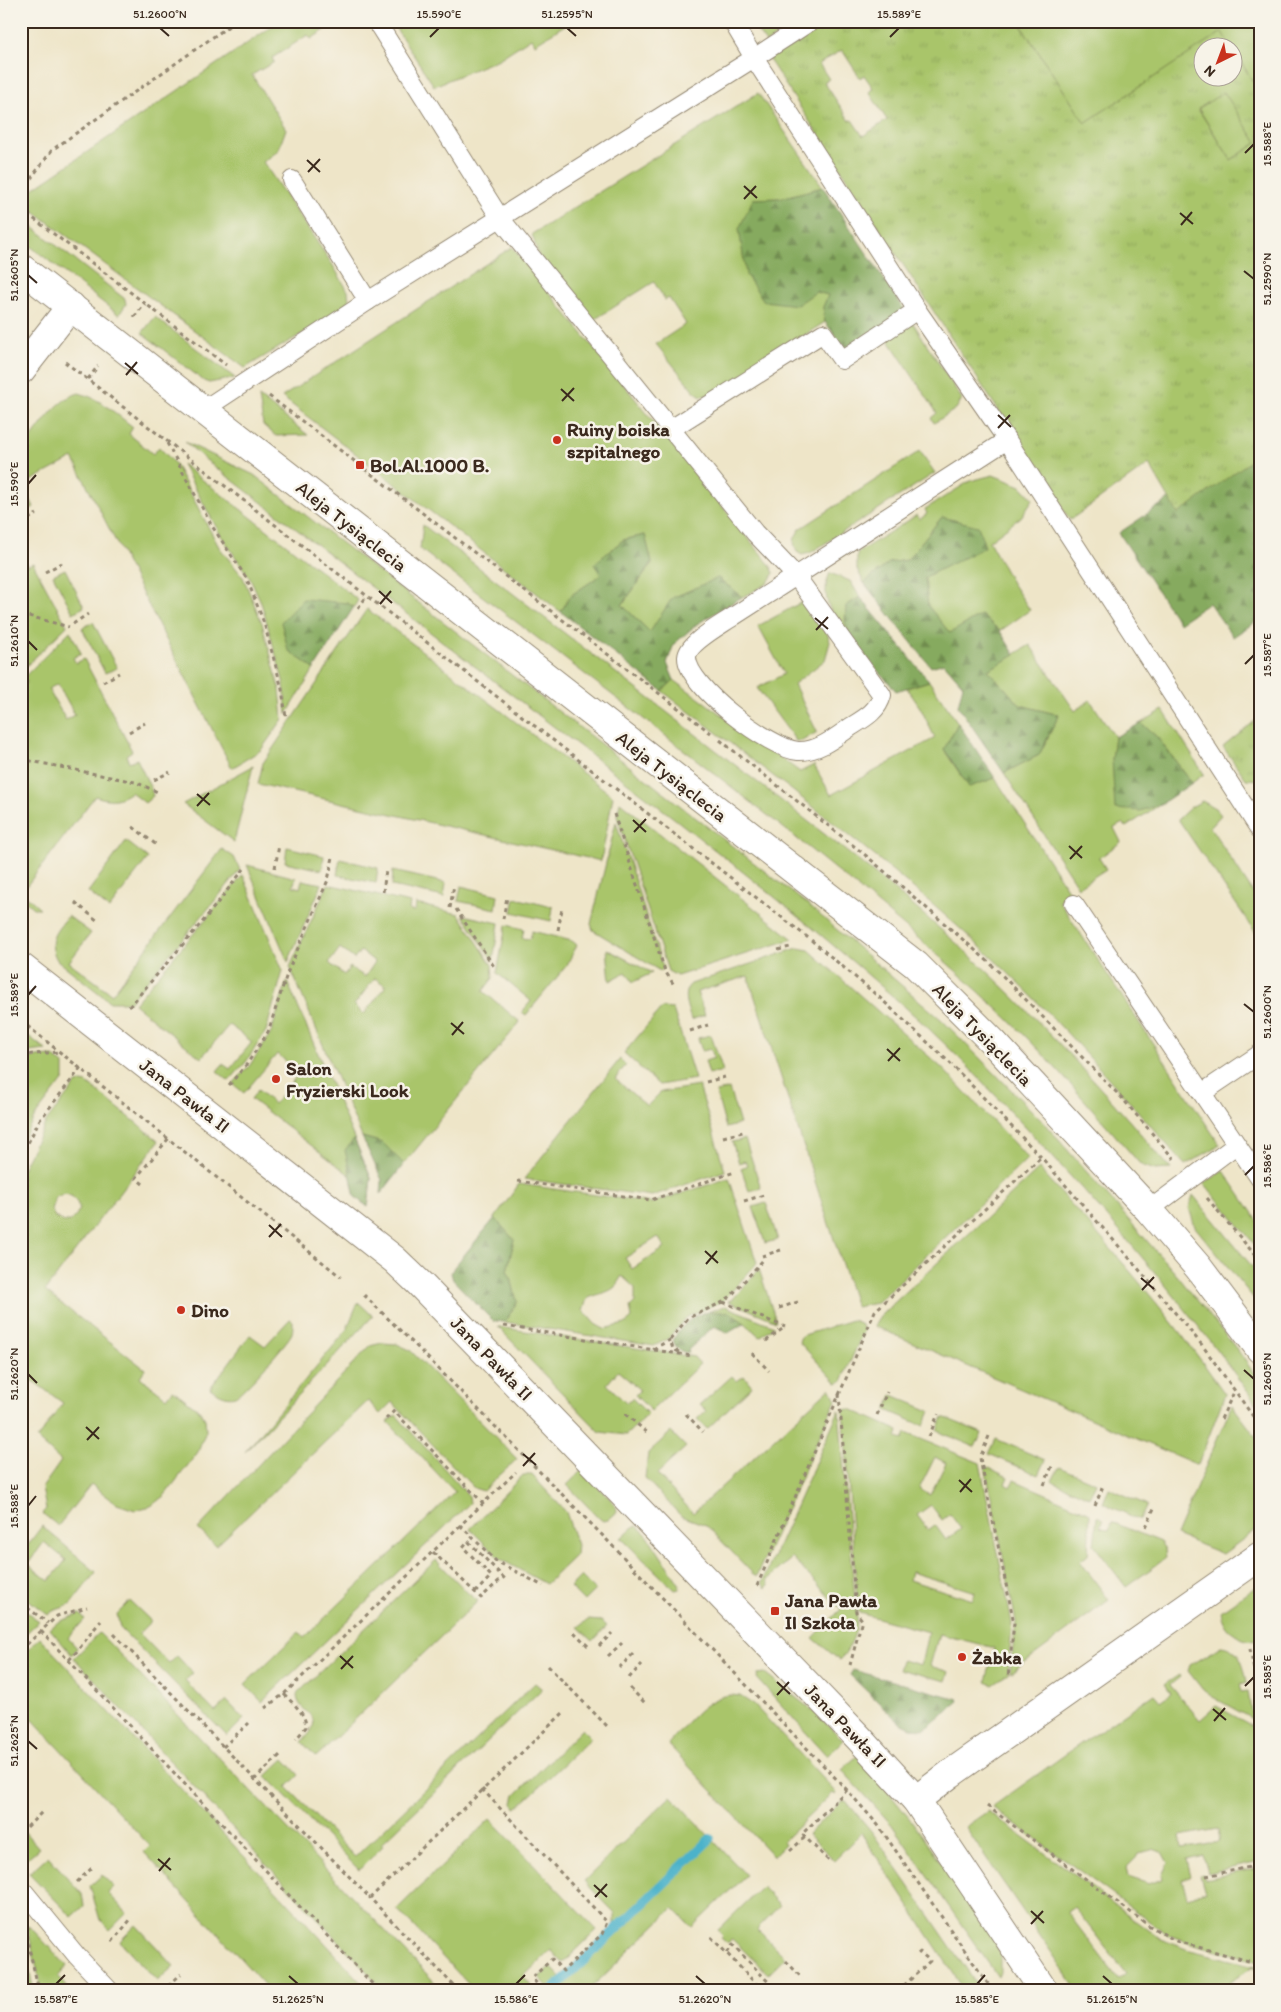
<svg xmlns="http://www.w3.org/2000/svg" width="1281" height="2012" font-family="Itim,sans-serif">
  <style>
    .green { fill: #a9c56b; stroke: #727844; fill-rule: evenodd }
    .forest { fill: url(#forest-firs); stroke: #606a3e }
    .park { fill: url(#park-tufts); stroke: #727844; fill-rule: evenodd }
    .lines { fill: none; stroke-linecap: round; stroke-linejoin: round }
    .stream { stroke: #4bb2ca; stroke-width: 10 }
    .lane-casing { stroke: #948873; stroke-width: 20 }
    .street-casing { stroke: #948873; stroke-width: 30 }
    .secondary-casing { stroke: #948873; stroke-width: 30 }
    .path { stroke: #948873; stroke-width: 3; stroke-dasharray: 4 4; stroke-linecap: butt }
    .lane { stroke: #fff; stroke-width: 18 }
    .street { stroke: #fff; stroke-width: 28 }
    .secondary { stroke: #fff; stroke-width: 28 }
    .ticks { fill: none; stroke: #3b2a1e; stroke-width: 2 }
    .poi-dot { fill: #c8321e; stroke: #f7f3e8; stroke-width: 2 }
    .labels { text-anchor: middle; stroke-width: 5; stroke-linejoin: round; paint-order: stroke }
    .poi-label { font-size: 19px; font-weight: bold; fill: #3b2a1e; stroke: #f7f3e8; text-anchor: start }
    .street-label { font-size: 19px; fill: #3b2a1e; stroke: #f7f3e8 }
    .neatline { fill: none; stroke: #3b2a1e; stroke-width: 2 }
    .ticks-label { font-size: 12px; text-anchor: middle; fill: #3b2a1e }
  </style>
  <defs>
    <pattern id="forest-firs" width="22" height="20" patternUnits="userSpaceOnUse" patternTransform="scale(1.25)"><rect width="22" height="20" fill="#86aa5f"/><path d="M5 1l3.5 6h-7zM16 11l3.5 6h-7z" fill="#6f8b4e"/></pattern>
    <pattern id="park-tufts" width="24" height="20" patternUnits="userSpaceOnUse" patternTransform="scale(1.25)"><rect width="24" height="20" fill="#a9c56b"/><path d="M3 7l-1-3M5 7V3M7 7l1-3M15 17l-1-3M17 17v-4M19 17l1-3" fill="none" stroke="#92a95c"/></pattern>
  </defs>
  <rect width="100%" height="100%" fill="#f7f3e8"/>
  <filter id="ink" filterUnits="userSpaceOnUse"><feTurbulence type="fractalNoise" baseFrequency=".02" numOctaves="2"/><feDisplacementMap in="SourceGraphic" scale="10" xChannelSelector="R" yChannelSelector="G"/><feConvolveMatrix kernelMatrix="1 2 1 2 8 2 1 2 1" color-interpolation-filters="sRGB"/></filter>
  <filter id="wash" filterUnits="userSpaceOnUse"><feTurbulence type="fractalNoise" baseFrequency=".0096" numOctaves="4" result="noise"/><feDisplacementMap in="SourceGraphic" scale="20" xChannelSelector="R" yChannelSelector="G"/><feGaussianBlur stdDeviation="1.12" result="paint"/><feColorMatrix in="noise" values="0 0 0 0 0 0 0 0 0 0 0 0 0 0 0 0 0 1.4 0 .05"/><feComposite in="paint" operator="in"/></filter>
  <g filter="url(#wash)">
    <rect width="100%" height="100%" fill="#eee5c8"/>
    <g class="green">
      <polygon points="280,21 324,21 328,28 311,39 308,35 272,58 274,62 252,75 286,129 278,151 263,162 332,264 348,291 349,301 335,314 245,368 21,202 21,197"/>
      <polygon points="391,21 571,21 535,44 531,38 499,59 434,86"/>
      <polygon points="750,21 799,21 766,43"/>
      <polygon points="1018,21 1260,21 1260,93 1234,51 1234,48 1231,47 1221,33 1085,123"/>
      <polygon points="1224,91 1257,143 1231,160 1198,108"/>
      <polygon points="758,93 823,187 781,198 753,199 816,292 829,295 823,307 825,322 711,395 701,396 694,391 656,344 686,324 669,298 665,300 654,282 592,321 539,257 532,234"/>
      <polygon points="21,218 125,299 126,304 119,315 21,239"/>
      <polygon points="512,247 770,565 774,573 767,584 742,597 718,578 650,632 622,605 652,564 645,535 623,540 594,564 601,575 570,596 561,612 282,397"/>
      <polygon points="155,317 235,378 209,383 204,381 142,333"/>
      <polygon points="913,323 962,399 956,409 934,423 931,418 937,413 888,339"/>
      <path d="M79,393C100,398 116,414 133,427L129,434L153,454L159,447L175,464L219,547L243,577L262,623L280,690L283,719L261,750L232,768L73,458L23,485L34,507L24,513L21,508V459L30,450L25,446C41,427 55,400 79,393Z"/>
      <polygon points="259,397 308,435 276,436 263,425"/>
      <path d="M185,442L254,475L807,904L943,1021L1043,1122L1176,1274L1239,1352L1260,1382V1409C1197,1319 1125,1235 1051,1155C1004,1104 957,1053 905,1007C789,904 665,811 541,717C429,632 318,545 206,460Z"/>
      <path d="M920,451L935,473L810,553L802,555L797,552C792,542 794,538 800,529Z"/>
      <polygon points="182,464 358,600 354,607 347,603 288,650 314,669 287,714 284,684 261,602 251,580 220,534"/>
      <polygon points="993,475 1021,486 1033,499 1021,517 989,541 1012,583 1030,610 1000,631 981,615 950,634 928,606 924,577 984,547 942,517 907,560 889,563 864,583 857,569 857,553 917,515 920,519 927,514 925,509 970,481"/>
      <path d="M423,525C526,603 628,682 730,761C818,829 907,896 988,972C1053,1034 1113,1101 1171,1169L1155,1170L1141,1165C1097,1115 1054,1063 1006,1017C939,953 867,895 795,837C672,739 545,644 420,549Z"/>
      <polygon points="24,559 27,566 33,563 67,626 21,671 21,560"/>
      <polygon points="65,569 84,607 73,613 53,575"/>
      <path d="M830,573L850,581L860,597L846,606L850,639C835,620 818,599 830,573Z"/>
      <polygon points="804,601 826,629 830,642 825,660 794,684 817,732 802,741 796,741 757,688 784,674 758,626"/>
      <polygon points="367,609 613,796 601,861 258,784 263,763"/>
      <polygon points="93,622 117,668 105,673 82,628"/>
      <path d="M70,631L81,653L73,658L76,663L84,659L132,751L126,755L129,762L137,759L152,791L153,796L145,803L131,792C118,801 110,801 95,796L22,892L40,908H33L21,897V737L24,730L21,727V689L27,682L23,678ZM58,684L75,715L66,720L48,689Z"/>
      <polygon points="1030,645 1075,711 1090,700 1115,737 1112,759 1140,811 1161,804 1126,827 1123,823 1114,828 1121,842 1099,858 1106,869 1078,887 1004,773 1039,755 1059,715 1020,705 988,670"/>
      <path d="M674,680L800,772L814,765L831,795L935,738L921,709L907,688L929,681L958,723L944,750L969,787L995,778L1070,893L1059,901L1220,1145L1185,1165C1125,1097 1066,1028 1000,965C895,866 777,779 662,691Z"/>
      <polygon points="1163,710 1204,774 1192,783 1158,738 1141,723"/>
      <polygon points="253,766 234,842 183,804"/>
      <polygon points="1202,801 1215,808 1221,815 1210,827 1260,903 1260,939 1178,819 1191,807"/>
      <polygon points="620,802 793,939 677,976 668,971 617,816"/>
      <polygon points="616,822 663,968 660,971 593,930 591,924"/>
      <polygon points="126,841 148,858 109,909 88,892"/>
      <polygon points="287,847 324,856 322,870 285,862"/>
      <path d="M222,849L234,857L240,870C204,915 166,958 129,1002H110L57,960C46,939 56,932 68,916L91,933L69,962L112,994Z"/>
      <polygon points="340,859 378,868 376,883 337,875"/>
      <polygon points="247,865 296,878 293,886 300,888 302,880 322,884 288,962"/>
      <polygon points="393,871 446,883 444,897 392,886"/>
      <polygon points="243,875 283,971 266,1031 246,1062 229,1081 217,1071 223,1064 230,1069 252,1042 229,1025 201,1058 134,1004"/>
      <path d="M328,884L410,903L409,911H415L416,904L459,914L492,965L493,978L483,991L520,1022L404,1164L383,1143L362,1137L290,967ZM340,948L354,959L361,951L375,962L365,977L350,967L344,975L329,963ZM375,978L386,986L364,1014L354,1005Z"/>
      <polygon points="461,886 498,895 496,909 458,901"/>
      <polygon points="515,898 553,907 551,921 512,912"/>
      <polygon points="463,915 499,923 493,961"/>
      <polygon points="506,925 524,929 522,938 530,939 532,931 572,941 577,945 567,965 526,1015 522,1012 531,1001 497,973"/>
      <path d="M798,948L809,950L942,1068L1028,1158L877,1303L856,1307L748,976L697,992L705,1015L691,1020C688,1008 680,993 691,984Z"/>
      <polygon points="607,949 652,973 633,982 626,972 610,981"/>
      <polygon points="287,981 371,1178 368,1207 355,1197 351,1176 251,1099 258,1090 274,1104 300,1072 277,1054 244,1093 233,1084 250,1065 271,1033"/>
      <polygon points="662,1008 673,1009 695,1079 659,1085 624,1053"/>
      <polygon points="21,1030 46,1050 21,1053"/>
      <polygon points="711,1035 723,1071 709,1074 705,1061 714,1058 711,1049 702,1051 698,1038"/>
      <polygon points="52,1056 64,1065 64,1079 34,1118 21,1143 21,1058"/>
      <polygon points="620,1059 626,1065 615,1079 647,1106 661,1092 699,1086 725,1171 652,1196 524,1179"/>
      <path d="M81,1082L87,1083L159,1141L45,1291L145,1369L140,1377L167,1398L173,1390L199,1410L205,1419L206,1431L198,1452L165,1495L151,1506L135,1510L117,1504L91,1484L58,1526L42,1513L46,1509L42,1488L61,1461L37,1439L63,1403L21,1372V1358L26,1350L21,1345V1171L46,1122L75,1085ZM64,1194C73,1195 77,1200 79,1208C77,1218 72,1222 63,1222L55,1217L51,1209L56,1197Z"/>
      <polygon points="729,1089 740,1124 726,1128 716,1092"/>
      <polygon points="745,1139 761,1188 749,1191 741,1168 747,1165 745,1161 739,1163 732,1142"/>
      <path d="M1039,1169C1105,1241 1170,1314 1225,1394L1198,1465L874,1326L882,1314Z"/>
      <polygon points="1224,1171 1260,1224 1260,1251 1204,1183"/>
      <path d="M729,1178L757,1263L723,1301L687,1317L668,1339L654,1346L505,1322L517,1302L511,1278L507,1271L514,1240L495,1218L519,1184L652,1203ZM658,1237L665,1248L632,1269L625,1258ZM622,1276L635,1288V1302L630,1307L632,1318L625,1324L604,1329L595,1324L583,1310L587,1299C595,1294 607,1294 615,1287C617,1284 619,1280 622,1276Z"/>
      <polygon points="1193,1195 1260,1276 1260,1306 1195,1227 1189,1208"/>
      <polygon points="766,1203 778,1240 765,1243 753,1207"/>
      <polygon points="759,1269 776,1321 728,1301 733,1299"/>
      <polygon points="358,1302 373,1316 245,1452 346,1331"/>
      <polygon points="725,1306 774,1326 760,1337 745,1323 704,1313"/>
      <path d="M290,1319L293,1321C293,1325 293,1330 292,1333C290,1340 242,1394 235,1396C226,1399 216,1392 210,1388L250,1335L265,1346Z"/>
      <polygon points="852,1320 860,1323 864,1330 842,1381 837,1383 799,1342 801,1336"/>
      <polygon points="498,1327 694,1357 700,1364 651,1411 635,1395 640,1390 618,1371 607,1384 626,1403 632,1398 648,1414 626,1435 600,1432"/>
      <polygon points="382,1343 397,1344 410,1350 517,1459 483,1491 474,1488 392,1402 380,1414 368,1401 216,1546 198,1529 370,1346"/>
      <polygon points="732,1376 737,1381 744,1376 752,1386 707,1429 697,1419 706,1411 700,1405"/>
      <polygon points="830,1388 836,1400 756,1577 706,1525 681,1516 645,1478 648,1453 671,1432 686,1447 657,1474 693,1513"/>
      <polygon points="892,1395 930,1411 924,1426 886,1410"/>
      <polygon points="1232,1405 1260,1442 1260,1527 1223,1554 1176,1535"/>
      <path d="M850,1409L899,1431L897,1438L903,1440L906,1433L980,1463L1012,1623L1008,1674L993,1684L986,1681L995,1648L939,1634L930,1666L949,1672L946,1681L899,1669L902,1660L921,1665L928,1632L859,1613L858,1611L843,1410ZM935,1457L946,1463L930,1495L919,1489ZM931,1505L942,1520L950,1514L961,1529L946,1540L935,1525L928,1530L917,1515ZM911,1572L975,1592L973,1600L909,1580Z"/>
      <path d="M839,1410L856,1612C861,1625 849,1652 839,1660L813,1638L841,1609L792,1558L767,1580L769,1585L766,1588L762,1583Z"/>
      <polygon points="396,1415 469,1496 470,1503 262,1702 245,1684 299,1632 304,1638 455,1492 388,1422"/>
      <polygon points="943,1417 982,1433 975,1447 937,1431"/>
      <polygon points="996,1439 1045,1460 1038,1475 989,1454"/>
      <polygon points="985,1466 1008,1477 1005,1484 1010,1487 1014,1480 1090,1513 1088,1555 1080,1561 1109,1600 1010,1673 1016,1622"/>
      <polygon points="1059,1467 1096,1483 1089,1497 1052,1481"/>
      <polygon points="582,1470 615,1504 616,1513 608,1520 603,1521 599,1518 567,1485"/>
      <polygon points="523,1475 532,1475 566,1512 577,1545 576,1555 546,1584 500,1559 470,1529"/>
      <polygon points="1109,1488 1147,1505 1140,1520 1103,1503"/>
      <polygon points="1097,1516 1103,1519 1100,1527 1109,1530 1112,1522 1160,1542 1165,1549 1166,1558 1126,1587 1094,1545"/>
      <path d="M42,1526L96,1572L70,1605L53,1611L48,1615L21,1594V1554ZM44,1542L66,1560L49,1581L28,1564Z"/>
      <polygon points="637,1526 647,1535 680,1585 679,1589 675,1590 621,1538 633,1527"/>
      <path d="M436,1560L468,1593L478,1601L316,1757L302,1742C331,1713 296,1715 297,1694Z"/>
      <polygon points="581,1576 595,1590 584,1601 570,1587"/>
      <path d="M1260,1584V1640C1241,1644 1223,1630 1221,1611Z"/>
      <polygon points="130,1601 151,1621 139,1633 169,1664 177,1656 193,1673 185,1681 215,1712 227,1701 244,1719 227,1736 120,1628 117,1614"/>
      <polygon points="21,1608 39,1621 21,1638"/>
      <polygon points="80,1614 85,1619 68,1638 77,1648 72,1655 50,1629 58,1622"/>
      <polygon points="588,1620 601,1621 607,1626 593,1641 578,1627"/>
      <polygon points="99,1633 107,1641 443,1991 385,1991 74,1658"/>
      <polygon points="40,1638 370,1991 270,1991 144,1852 150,1846 21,1707 21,1656"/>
      <path d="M1221,1646C1240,1648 1244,1666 1247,1683L1239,1685L1241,1692L1248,1691L1252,1719L1211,1696L1203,1690L1188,1671L1190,1665Z"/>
      <polygon points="765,1673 818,1715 843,1740 827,1756 757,1678 758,1674"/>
      <path d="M1179,1675L1180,1677L1170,1685L1200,1720L1216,1706L1256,1728L1260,1751V1862L1208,1873L1203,1855L1187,1859L1191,1876L1182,1879L1187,1897L1205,1892L1200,1875L1203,1874L1205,1879L1260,1868V1961L1194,1944L1168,1935L992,1807L1073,1749L1154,1694L1160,1701L1171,1693L1165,1684ZM1218,1829L1220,1842L1182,1849L1180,1836ZM1157,1850L1162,1852L1168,1863L1162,1875L1163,1879L1149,1884L1128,1877L1126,1868L1136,1858L1138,1854Z"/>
      <polygon points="535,1683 542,1689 381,1844 383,1846 359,1870 266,1776 284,1759 299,1775 287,1787 355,1857"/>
      <path d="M731,1695L740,1696L754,1705L837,1793L835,1795L833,1793L782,1842L784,1845L773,1856L668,1744C685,1726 704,1697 731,1695Z"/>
      <polygon points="582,1729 591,1738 518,1807 515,1808 513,1803 515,1795"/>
      <polygon points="858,1755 914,1824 990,1932 1000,1953 1000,1972 998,1977 892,1825 842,1770"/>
      <polygon points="671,1796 746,1875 692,1927 673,1908 588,1991 552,1991 539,1977 551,1967 563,1980 615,1930 615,1913 584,1881"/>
      <polygon points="842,1801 846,1801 872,1832 981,1991 965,1991 861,1833 834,1860 808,1834"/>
      <path d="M988,1811L1161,1939L1186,1949L1260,1967V1974L1253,1966L1218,1991H1078L965,1827ZM1074,1907L1126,1974L1119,1980L1067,1912Z"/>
      <polygon points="490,1819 597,1930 563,1963 551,1950 523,1977 535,1990 534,1991 475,1991 397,1909"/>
      <polygon points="21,1828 39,1848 22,1863 21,1862"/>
      <polygon points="48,1856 82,1894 84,1906 72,1917 29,1873"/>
      <polygon points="102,1875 114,1887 108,1893 127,1913 110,1930 100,1920 90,1886"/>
      <polygon points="762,1887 780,1905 757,1929 785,1957 768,1974 732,1939 728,1944 721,1938 723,1936 718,1930"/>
      <polygon points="136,1925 174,1966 157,1981 120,1941"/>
      <polygon points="27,1926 31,1928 67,1966 58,1977 71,1991 42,1991"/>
      <polygon points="21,1937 34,1991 21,1991"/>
    </g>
    <g class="forest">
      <polygon points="823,187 905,311 845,349 825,322 823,307 828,295 816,292 797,305 764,301 746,275 739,229 753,199 781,198"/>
      <polygon points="1260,454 1260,619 1233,637 1209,603 1179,623 1119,533 1169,499 1178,513"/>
      <polygon points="942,517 978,526 985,547 925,577 928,606 950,633 981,615 1000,631 1015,655 988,670 1020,705 1059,715 1039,755 1004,773 958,706 963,685 944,663 931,667 864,583 889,563 907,560"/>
      <polygon points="645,535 652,563 622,605 650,632 672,598 718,578 742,597 697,624 674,644 667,663 674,680 662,691 561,612 570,596 601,575 594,564 623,540"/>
      <polygon points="860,597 929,681 896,691 850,639 845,622 846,606"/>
      <polygon points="303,599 347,603 354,607 314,669 288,650 281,622"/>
      <polygon points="958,723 995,778 969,787 944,749"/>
      <polygon points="1141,723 1158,738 1192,783 1161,804 1140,811 1115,809 1112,759 1115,737"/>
      <polygon points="362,1137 383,1143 404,1164 381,1194 382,1180"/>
      <polygon points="354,1139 371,1178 368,1207 355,1197 345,1150"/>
      <polygon points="495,1218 514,1240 507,1271 511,1278 517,1302 505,1322 493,1321 453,1280 451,1273 454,1267"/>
      <path d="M729,1312L745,1323L728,1333L714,1326L688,1350L689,1353C680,1352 676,1349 673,1340C679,1329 691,1316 703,1313C711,1311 721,1312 729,1312Z"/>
      <polygon points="853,1670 958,1699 959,1701 925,1729 911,1728 899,1722 850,1675"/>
    </g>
    <g class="park">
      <path d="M831,21H1018L1085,123L1222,32L1231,47L1204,48V78H1234V51L1260,93V454L1178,514L1149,464L1070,520L768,58ZM842,50L860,78L864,75L873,88L869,92L887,120L863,136L852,120L850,121L824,82L829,79L819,64ZM1224,92L1257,143L1231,160L1198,109Z"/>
      <polygon points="1260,717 1260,780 1246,779 1223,747"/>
    </g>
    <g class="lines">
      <polyline class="stream" points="552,1991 710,1839"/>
    </g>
  </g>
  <g filter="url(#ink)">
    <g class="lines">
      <g class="lane-casing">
        <g id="lane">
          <path d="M376,21L500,218L755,533L796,576L882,695C878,711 865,718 852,726C836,737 818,752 798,751C771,749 686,686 687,657C688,642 723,624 734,616C825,558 916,498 1007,440"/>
          <polyline points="732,21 754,58 811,21"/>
          <polyline points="292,180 368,301"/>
          <polyline points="203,410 368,301 754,58 917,310 1007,440 1260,830"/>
          <polyline points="671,429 823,333 842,360 917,310"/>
          <polyline points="1074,904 1260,1179"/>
          <polyline points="1202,1093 1260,1054"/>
          <polyline points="1149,1210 1236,1145"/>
          <polyline points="21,1888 77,1956 110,1991"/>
        </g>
      </g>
      <g class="street-casing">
        <g id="street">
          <polyline points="21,370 71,306"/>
          <polyline points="21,967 395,1260 420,1284 859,1738 916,1800 1044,1991"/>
          <polyline points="916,1800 950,1774 1260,1556"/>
        </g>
      </g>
      <g class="secondary-casing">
        <polyline id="secondary" points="21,268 916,965 993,1042 1149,1210 1198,1267 1260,1349"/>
      </g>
      <g class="path">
        <polyline points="21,192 52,150 236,21"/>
        <polyline points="21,209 226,365"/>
        <polyline points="134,317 145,304"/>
        <polyline points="65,362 811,940 880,998 951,1064 1041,1157 1136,1266 1202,1345 1260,1426"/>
        <polyline points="88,379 98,366"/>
        <polyline points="269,396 711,733"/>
        <polyline points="167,443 212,526 247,579 264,623 282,689 286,718"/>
        <polyline points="21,523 37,514"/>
        <polyline points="45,572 62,563"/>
        <polyline points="358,608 367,596"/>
        <polyline points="21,614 69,627"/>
        <polyline points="73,624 88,614"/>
        <polyline points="103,682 119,673"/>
        <polyline points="129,732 145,723"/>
        <polyline points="720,740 869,858 991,964 1122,1098 1174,1159"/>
        <polyline points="21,759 135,782 160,793"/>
        <polyline points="154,780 170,772"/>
        <polyline points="614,814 665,971 674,985"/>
        <polyline points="133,827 158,846"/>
        <polyline points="275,868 279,845"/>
        <polyline points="383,892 386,870"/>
        <polyline points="75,902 99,922"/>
        <polyline points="450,908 454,885"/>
        <polyline points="456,909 495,968"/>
        <polyline points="503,919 507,897"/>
        <polyline points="558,930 562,909"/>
        <polyline points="778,950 790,947"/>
        <polyline points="129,1007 204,920 244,869"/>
        <polyline points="21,1021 341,1277"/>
        <polyline points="690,1031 708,1025"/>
        <polyline points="21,1055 60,1052"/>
        <polyline points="706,1082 725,1077"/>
        <polyline points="229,1085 247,1064 268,1032 288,971 328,880 333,857"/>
        <polyline points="723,1137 743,1132"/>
        <polyline points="21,1157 39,1121 81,1068"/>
        <polyline points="518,1181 651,1200 735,1172"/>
        <polyline points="143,1184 136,1178 169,1138"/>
        <polyline points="1207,1198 1260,1261"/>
        <polyline points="744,1201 764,1195"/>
        <polyline points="762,1256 781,1250"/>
        <polyline points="364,1295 417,1347 605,1538 847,1790 878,1825 993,1991"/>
        <polyline points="723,1302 785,1327"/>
        <polyline points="779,1308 798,1302"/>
        <polyline points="504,1326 692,1356"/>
        <polyline points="766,1341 785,1327"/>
        <polyline points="653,1349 670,1340"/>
        <polyline points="679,1352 673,1349 670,1340 688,1318 723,1302 731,1296 763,1260"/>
        <polyline points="752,1353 769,1371"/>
        <polyline points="839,1394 856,1612 862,1620 850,1665"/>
        <polyline points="625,1414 649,1434"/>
        <polyline points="686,1414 703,1432"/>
        <polyline points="877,1415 887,1392"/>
        <polyline points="386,1419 394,1411 483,1503"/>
        <polyline points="1221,1419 1235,1390"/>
        <polyline points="989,1436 980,1458 1014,1623 1008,1678"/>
        <polyline points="929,1437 938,1414"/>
        <polyline points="1044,1485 1053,1464"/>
        <polyline points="1095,1506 1103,1486"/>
        <polyline points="460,1525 496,1561 543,1586"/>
        <polyline points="1146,1527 1154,1508"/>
        <polyline points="433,1552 481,1598 503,1577"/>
        <polyline points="757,1586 875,1311 1041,1157"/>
        <polyline points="475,1593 491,1576 463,1547 468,1541 506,1580"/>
        <polyline points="21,1603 48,1623"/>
        <polyline points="41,1631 379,1991"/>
        <polyline points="574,1632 588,1646"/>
        <polyline points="114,1634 370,1898"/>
        <polyline points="599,1646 612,1633"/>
        <polyline points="1250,1649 1260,1702"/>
        <polyline points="21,1650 57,1616 87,1607"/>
        <polyline points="608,1656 622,1643"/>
        <path d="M69,1660C81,1648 89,1634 101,1621"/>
        <polyline points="548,1666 607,1726"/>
        <polyline points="619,1668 633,1654"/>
        <polyline points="629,1678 642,1664"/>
        <polyline points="630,1688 645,1703"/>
        <path d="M284,1694C293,1704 306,1713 306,1727L296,1739"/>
        <polyline points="265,1708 284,1694 516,1472"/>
        <polyline points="223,1747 249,1723"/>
        <polyline points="254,1780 280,1755"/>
        <polyline points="482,1789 607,1922 602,1934 563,1971 552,1959 532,1978 543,1991"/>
        <polyline points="987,1806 1148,1925 1176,1941 1260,1964"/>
        <polyline points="27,1827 43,1811"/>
        <polyline points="790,1851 805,1837"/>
        <polyline points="828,1860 802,1834 847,1790"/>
        <polyline points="1206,1876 1260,1865"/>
        <polyline points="77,1882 94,1866"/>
        <polyline points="26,1935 39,1991"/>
        <polyline points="711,1937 763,1991"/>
        <polyline points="112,1942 131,1919"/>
        <polyline points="727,1953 733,1945 777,1991"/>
        <polyline points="786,1961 801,1977"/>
        <polyline points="163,1991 181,1974"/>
        <polyline points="459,1991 370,1898 563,1713"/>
        <polyline points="898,1991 930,1961 920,1952 918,1954"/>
      </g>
      <use href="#lane" class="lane"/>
      <use href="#street" class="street"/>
      <use href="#secondary" class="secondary"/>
    </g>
  </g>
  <path class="ticks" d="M160,28L169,36M567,28L576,36M430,37L439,28M890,37L899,28M1245,153L1254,144M307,160L320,172M308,172L320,159M744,186L757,198M744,199L756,186M1180,213L1193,224M1181,225L1192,212M1244,271L1254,279M28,275L37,283M125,363L138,374M126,375L137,362M561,389L574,401M562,401L574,388M998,415L1011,427M998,428L1010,415M28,484L36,475M379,591L392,603M380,604L391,591M815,618L828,629M816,630L828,617M28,641L37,650M1245,664L1254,655M197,794L210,805M197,806L209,793M633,820L646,832M634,832L646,819M1069,846L1082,858M1070,859L1082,846M28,995L36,986M1244,1004L1254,1012M451,1023L464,1034M452,1035L463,1022M887,1049L900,1061M888,1061L900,1048M1245,1175L1254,1166M269,1225L282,1237M269,1237L281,1224M705,1251L718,1263M706,1264L717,1251M1141,1278L1154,1289M1142,1290L1154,1277M1244,1370L1254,1379M28,1374L37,1383M86,1427L99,1439M87,1440L99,1427M523,1454L536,1465M523,1466L535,1453M959,1480L972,1492M960,1492L971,1479M28,1506L36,1496M340,1656L353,1668M341,1669L353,1656M777,1682L790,1694M1245,1686L1254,1677M777,1695L789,1682M1213,1709L1226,1720M1214,1721L1225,1708M28,1741L37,1749M158,1859L171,1870M159,1871L170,1858M594,1885L607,1897M595,1897L607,1884M1031,1911L1044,1923M1031,1924L1043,1911M289,1976L298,1984M696,1976L705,1984M1103,1976L1112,1984M56,1984L65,1975M516,1984L525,1975M977,1984L985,1975"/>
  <g class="poi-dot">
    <circle cx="557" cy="440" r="5"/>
    <rect x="355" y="460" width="10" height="10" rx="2.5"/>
    <circle cx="276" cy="1079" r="5"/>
    <circle cx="181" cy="1310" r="5"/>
    <rect x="770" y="1606" width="10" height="10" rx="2.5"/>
    <circle cx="962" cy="1657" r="5"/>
  </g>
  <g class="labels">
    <g class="poi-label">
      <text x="567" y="436">Ruiny boiska<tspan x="567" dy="22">szpitalnego</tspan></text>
      <text x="370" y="472">Bol.Al.1000 B.</text>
      <text x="286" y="1075">Salon<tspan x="286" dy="22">Fryzierski Look</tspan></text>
      <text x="191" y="1317">Dino</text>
      <text x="785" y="1607">Jana Pawła<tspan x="785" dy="22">II Szkoła</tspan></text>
      <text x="972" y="1664">Żabka</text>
    </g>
    <g class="street-label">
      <text transform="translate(352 526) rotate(38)" y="7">Aleja Tysiąclecia</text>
      <text transform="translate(672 776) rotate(38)" y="7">Aleja Tysiąclecia</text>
      <text transform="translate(983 1034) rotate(46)" y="7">Aleja Tysiąclecia</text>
      <text transform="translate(185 1095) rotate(38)" y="7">Jana Pawła II</text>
      <text transform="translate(492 1358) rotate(46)" y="7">Jana Pawła II</text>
      <text transform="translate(846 1725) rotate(46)" y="7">Jana Pawła II</text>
    </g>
  </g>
  <rect width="1281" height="2012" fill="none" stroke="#f7f3e8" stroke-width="55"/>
  <g transform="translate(1218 62) rotate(222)"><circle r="24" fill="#f7f3e8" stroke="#aca397"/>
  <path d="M0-4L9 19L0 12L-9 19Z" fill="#c8321e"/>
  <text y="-8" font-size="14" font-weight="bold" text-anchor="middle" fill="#3b2a1e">N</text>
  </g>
  <rect x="28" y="28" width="1226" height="1956" class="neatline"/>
  <g class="ticks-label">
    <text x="160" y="18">51.2600°N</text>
    <text x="439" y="18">15.590°E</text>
    <text x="567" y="18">51.2595°N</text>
    <text x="899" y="18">15.589°E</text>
    <text transform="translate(1267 144) rotate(-90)" y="4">15.588°E</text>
    <text transform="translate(14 275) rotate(-90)" y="4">51.2605°N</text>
    <text transform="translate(1267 279) rotate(-90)" y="4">51.2590°N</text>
    <text transform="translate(14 484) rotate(-90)" y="4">15.590°E</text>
    <text transform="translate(14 641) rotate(-90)" y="4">51.2610°N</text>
    <text transform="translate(1267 655) rotate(-90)" y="4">15.587°E</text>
    <text transform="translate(14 995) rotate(-90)" y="4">15.589°E</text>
    <text transform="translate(1267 1012) rotate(-90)" y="4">51.2600°N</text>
    <text transform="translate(1267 1166) rotate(-90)" y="4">15.586°E</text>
    <text transform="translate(14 1374) rotate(-90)" y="4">51.2620°N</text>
    <text transform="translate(1267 1379) rotate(-90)" y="4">51.2605°N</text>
    <text transform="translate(14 1506) rotate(-90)" y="4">15.588°E</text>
    <text transform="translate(1267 1677) rotate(-90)" y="4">15.585°E</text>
    <text transform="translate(14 1741) rotate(-90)" y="4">51.2625°N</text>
    <text x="56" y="2003">15.587°E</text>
    <text x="298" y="2003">51.2625°N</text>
    <text x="516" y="2003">15.586°E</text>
    <text x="705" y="2003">51.2620°N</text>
    <text x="977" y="2003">15.585°E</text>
    <text x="1112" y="2003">51.2615°N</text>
  </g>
</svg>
